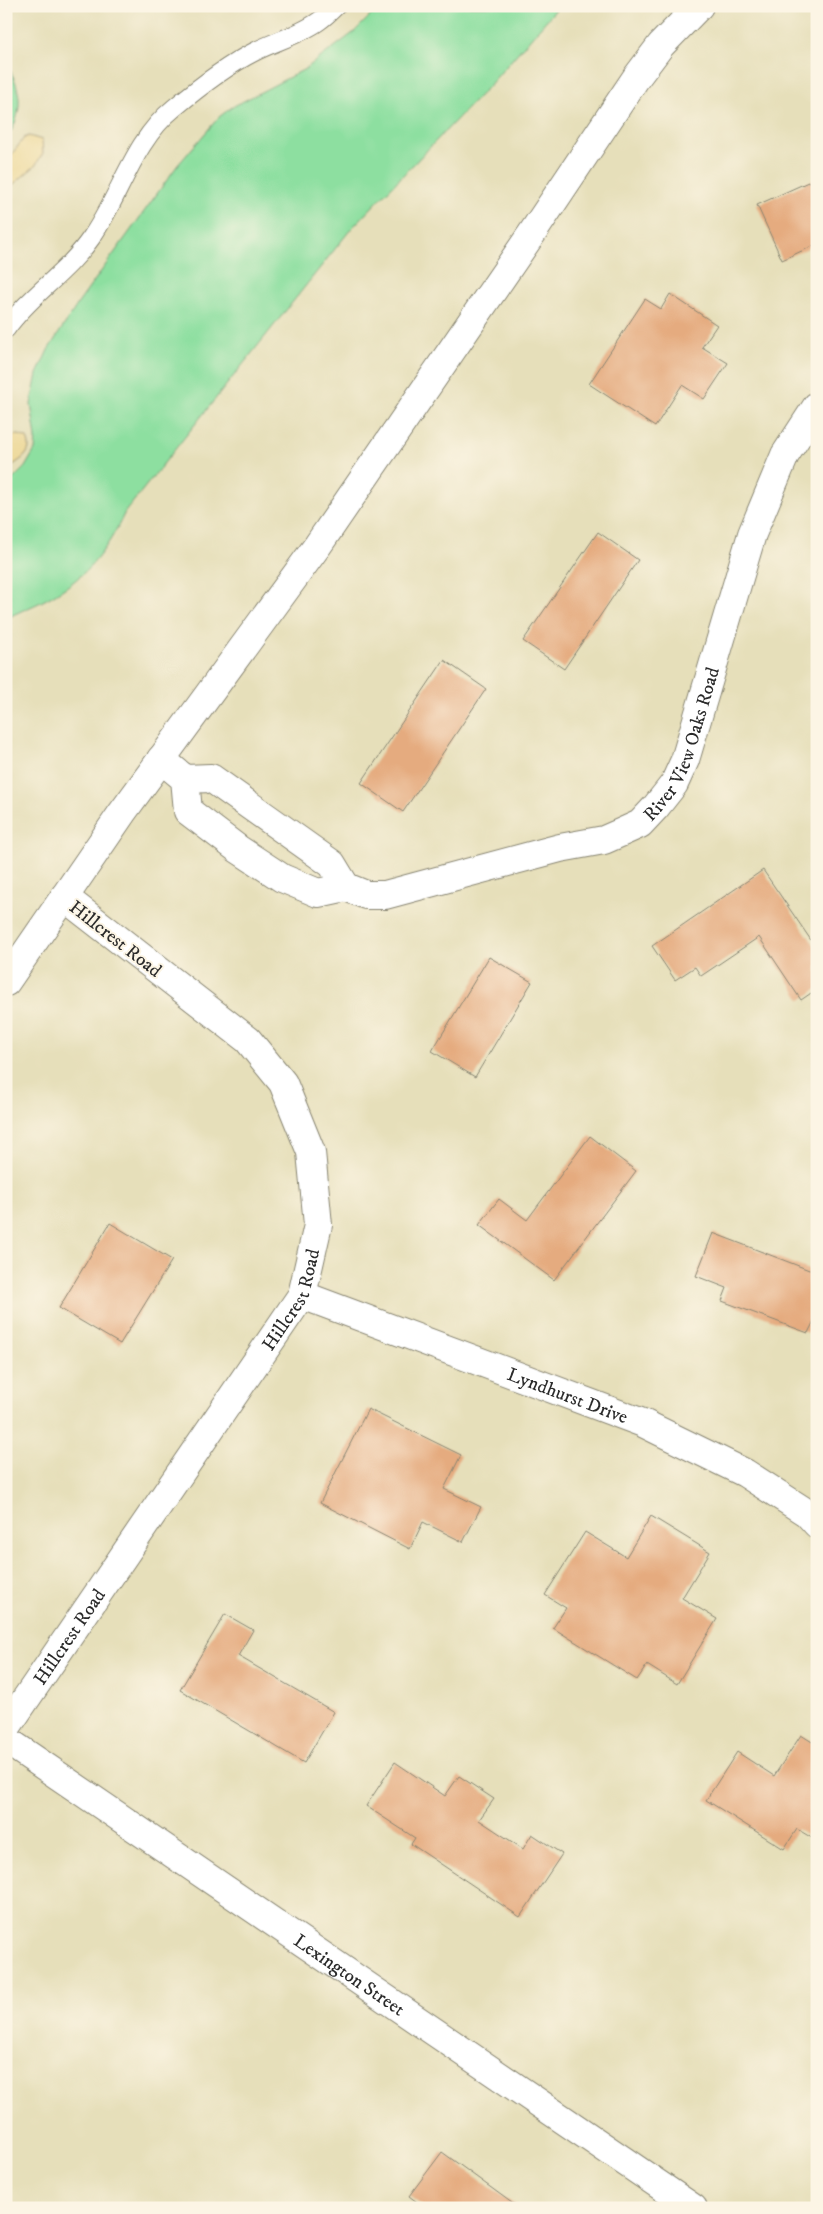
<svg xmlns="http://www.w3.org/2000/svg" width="823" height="2214" font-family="'IM FELL DW Pica',serif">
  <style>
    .green { fill: #8ddfa0; stroke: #5c8566 }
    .sand { fill: #eeda9e; stroke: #8c8264 }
    .building { fill: #e5ab7f }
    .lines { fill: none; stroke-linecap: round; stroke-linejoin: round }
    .service-casing { stroke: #888572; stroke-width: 20 }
    .minor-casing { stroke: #888572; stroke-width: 30 }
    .service { stroke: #fff; stroke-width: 18 }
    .minor { stroke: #fff; stroke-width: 28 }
    .labels { text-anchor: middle; stroke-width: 4; stroke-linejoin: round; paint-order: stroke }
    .street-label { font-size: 19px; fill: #2b2b2b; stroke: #fcf5e5 }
  </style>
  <rect width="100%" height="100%" fill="#fcf5e5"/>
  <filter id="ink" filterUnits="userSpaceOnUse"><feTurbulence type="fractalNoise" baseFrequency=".02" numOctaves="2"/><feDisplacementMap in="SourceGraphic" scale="10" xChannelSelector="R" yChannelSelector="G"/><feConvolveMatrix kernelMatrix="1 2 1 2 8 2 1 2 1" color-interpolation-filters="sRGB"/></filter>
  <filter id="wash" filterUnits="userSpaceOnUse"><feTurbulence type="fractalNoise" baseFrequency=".0096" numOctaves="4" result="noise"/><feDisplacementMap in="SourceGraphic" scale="20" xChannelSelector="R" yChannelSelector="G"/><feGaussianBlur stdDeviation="1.12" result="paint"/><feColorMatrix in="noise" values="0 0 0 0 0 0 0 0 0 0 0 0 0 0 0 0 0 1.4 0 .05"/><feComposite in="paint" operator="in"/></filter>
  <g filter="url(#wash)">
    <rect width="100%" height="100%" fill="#e6dfba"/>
    <g class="green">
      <path d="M380,6H559L487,88L351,229L125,512C105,555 84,580 41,602C29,608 17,612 6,619V486L25,467L35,450L36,438L31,404L37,374L48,350L79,302L177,166L219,117L232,107L305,69L353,33Z"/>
      <path d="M6,64C23,89 24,114 6,139Z"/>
    </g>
    <g class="sand">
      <polygon points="29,136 42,140 43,153 35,166 10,187 6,187 6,162 24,138"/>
      <path d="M14,435H19L27,438C35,455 17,461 6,470V439Z"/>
    </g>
    <g id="blocks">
      <g class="building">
        <polygon points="817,178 817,244 782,260 757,205"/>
        <polygon points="670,294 717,325 702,347 728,363 704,399 682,385 655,427 589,384 645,299 661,309"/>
        <polygon points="598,532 638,560 564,669 523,641"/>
        <polygon points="444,660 486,689 403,812 361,783"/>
        <polygon points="763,870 817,949 817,989 801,1000 759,937 701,976 695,967 675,980 652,946"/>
        <polygon points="489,957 532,982 475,1077 432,1051"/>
        <polygon points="590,1136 636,1171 554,1280 479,1225 499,1199 527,1220"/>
        <polygon points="110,1223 172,1260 120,1344 59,1308"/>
        <polygon points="713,1233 817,1273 817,1315 808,1333 722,1301 727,1288 696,1276"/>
        <polygon points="368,1409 461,1455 444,1489 481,1507 463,1542 423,1522 410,1549 320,1503"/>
        <polygon points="651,1516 710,1552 682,1598 717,1619 677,1684 647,1665 637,1680 553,1628 566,1608 545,1595 585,1532 626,1557"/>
        <polygon points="225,1614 253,1630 238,1656 334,1712 304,1763 180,1690"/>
        <polygon points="801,1735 817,1745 817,1841 797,1829 784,1849 706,1800 737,1752 774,1776"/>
        <polygon points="395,1762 445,1796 459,1776 494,1799 479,1820 523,1849 532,1834 562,1854 520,1917 411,1844 415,1838 366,1806"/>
        <polygon points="442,2152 516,2206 514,2208 425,2208 409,2196"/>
      </g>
    </g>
  </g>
  <g filter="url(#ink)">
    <use href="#blocks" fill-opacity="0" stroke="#888572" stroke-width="1"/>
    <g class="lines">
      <g class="service-casing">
        <path id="service" d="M6,329C30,295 67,273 91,238C120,197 133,141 174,108C198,88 226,66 254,52C275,41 300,35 319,21C325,17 331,11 336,6"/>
      </g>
      <g class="minor-casing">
        <g id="minor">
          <polyline points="161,759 185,779 211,778 332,864 346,887 318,893 282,878 238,849 188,811 185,779"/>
          <path id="s1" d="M346,887L366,895H385L560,848L604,840L620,833L640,824L655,808L674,784L685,760L752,534L785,455L817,406"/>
          <polyline points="6,982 122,813 318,545 533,232 636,78 661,45 699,6"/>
          <path id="s2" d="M302,1295L643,1423L745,1473L807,1513L817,1524"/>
          <path id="s3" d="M6,1728L302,1295L318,1225L311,1152L283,1083L248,1040L64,897"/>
          <path id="s4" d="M6,1740L693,2208"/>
        </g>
      </g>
      <use href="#service" class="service"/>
      <use href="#minor" class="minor"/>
    </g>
  </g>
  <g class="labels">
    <g class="street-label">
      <text dy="7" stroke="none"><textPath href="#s1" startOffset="398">River View Oaks Road</textPath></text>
      <text transform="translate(116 938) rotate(38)" y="7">Hillcrest Road</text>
      <text dy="7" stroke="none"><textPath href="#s3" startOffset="516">Hillcrest Road</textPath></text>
      <text dy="7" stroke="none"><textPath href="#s2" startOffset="284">Lyndhurst Drive</textPath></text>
      <text dy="7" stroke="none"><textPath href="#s3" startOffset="111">Hillcrest Road</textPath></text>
      <text dy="7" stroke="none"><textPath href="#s4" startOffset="416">Lexington Street</textPath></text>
    </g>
  </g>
  <rect width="823" height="2214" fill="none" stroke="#fcf5e5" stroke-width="25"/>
</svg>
